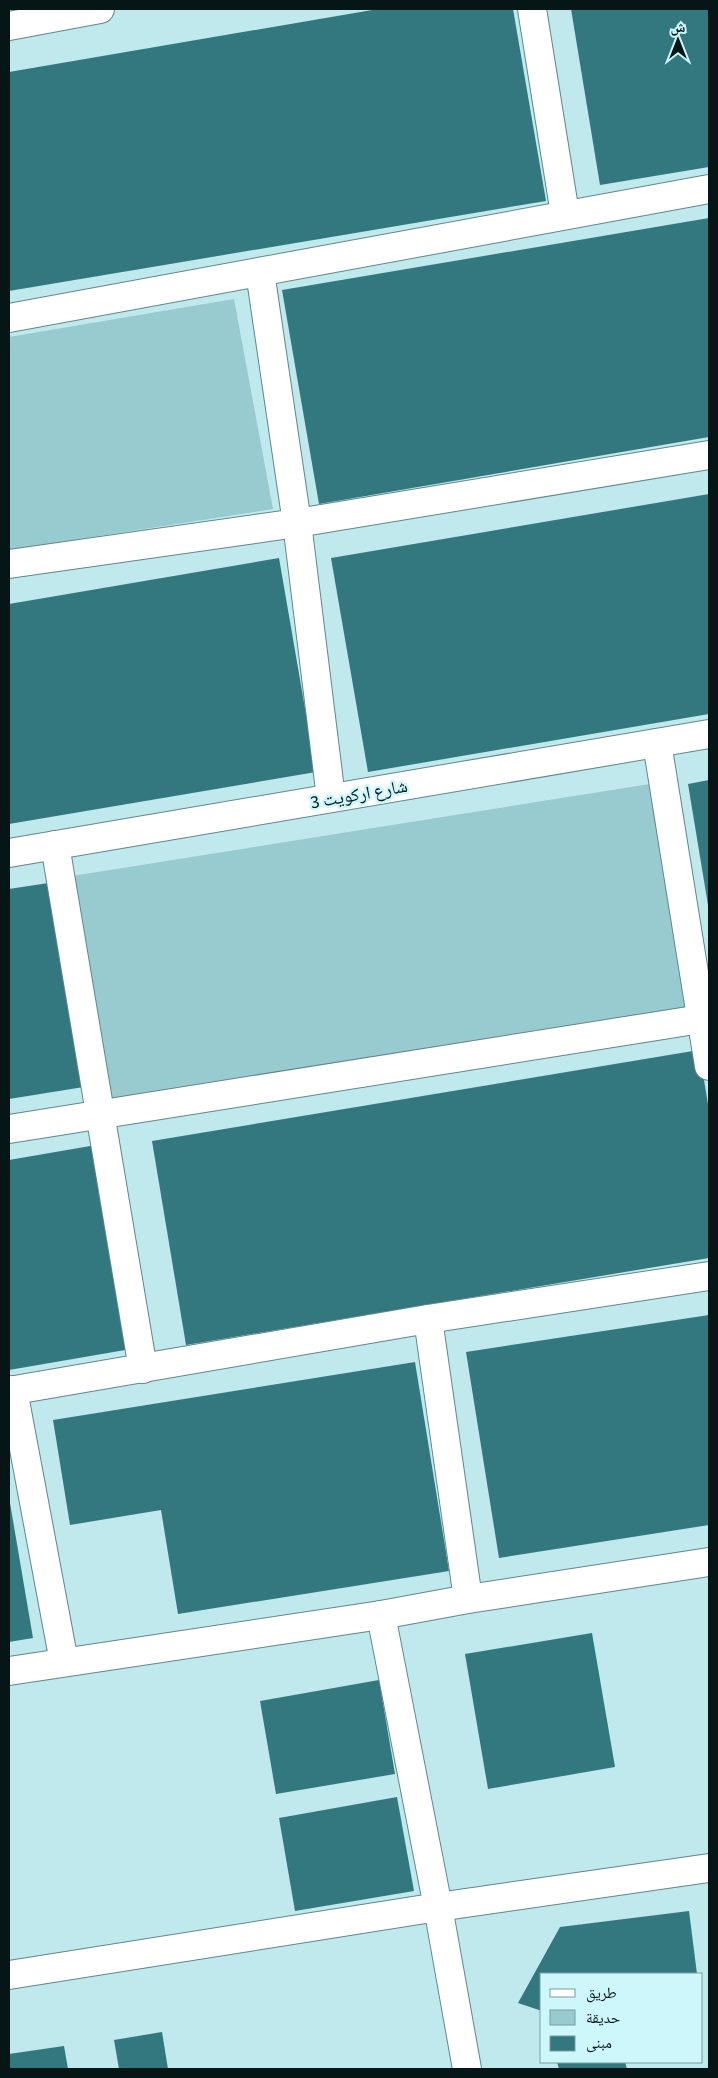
<svg xmlns="http://www.w3.org/2000/svg" width="718" height="2078" font-family="'Source Sans 3','Noto Naskh Arabic',sans-serif">
  <style>
    .green { fill: #98cbd0 }
    .building { fill: #32787e }
    .lines { fill: none; stroke-linecap: round; stroke-linejoin: round }
    .street-casing { stroke: #60878b; stroke-width: 30 }
    .street { stroke: #fff; stroke-width: 28 }
    .labels { text-anchor: middle; stroke-width: 5; stroke-linejoin: round; paint-order: stroke }
    .street-label { font-size: 18px; fill: #061516; stroke: #cdf7fb }
  </style>
  <rect width="100%" height="100%" fill="#c0e9ed"/>
  <g class="green">
    <polygon points="234,299 273,509 9,550 9,337"/>
    <polygon points="656,783 692,1010 111,1102 72,876"/>
  </g>
  <g class="building">
    <polygon points="378,9 513,9 546,201 9,291 9,72"/>
    <polygon points="571,9 709,9 709,167 600,185"/>
    <polygon points="709,218 709,437 319,504 282,290"/>
    <polygon points="709,494 709,714 368,772 331,558"/>
    <polygon points="279,558 316,772 9,824 9,604"/>
    <polygon points="709,780 709,905 708,905 688,784"/>
    <polygon points="55,882 90,1086 9,1099 9,889"/>
    <polygon points="699,1050 709,1110 709,1258 186,1345 152,1141"/>
    <polygon points="96,1145 131,1349 9,1370 9,1160"/>
    <polygon points="709,1315 709,1525 499,1558 466,1352"/>
    <polygon points="415,1362 449,1571 178,1614 161,1510 70,1525 53,1420"/>
    <polygon points="9,1497 33,1638 9,1642"/>
    <polygon points="592,1633 615,1767 488,1789 465,1654"/>
    <polygon points="379,1680 395,1774 276,1794 260,1701"/>
    <polygon points="397,1797 414,1891 295,1911 279,1818"/>
    <polygon points="689,1911 697,1974 542,1974 542,2011 518,2003 560,1927"/>
    <polygon points="162,2032 168,2069 119,2069 114,2040"/>
    <polygon points="64,2046 68,2069 9,2069 9,2054"/>
    <polygon points="557,2062 625,2062 627,2069 559,2069"/>
  </g>
  <g class="lines">
    <g class="street-casing">
      <g id="street">
        <polyline points="532,9 565,214"/>
        <polyline points="9,26 100,9"/>
        <polyline points="260,272 297,523 331,798"/>
        <polyline points="9,318 709,189"/>
        <polyline points="9,564 297,523 709,455"/>
        <polyline points="657,743 709,1066"/>
        <polyline points="55,845 143,1369"/>
        <polyline points="9,853 709,734"/>
        <polyline points="9,1129 701,1019"/>
        <polyline points="428,1319 468,1599"/>
        <polyline points="13,1390 64,1662"/>
        <polyline points="9,1391 428,1319 709,1276"/>
        <polyline points="381,1615 438,1907 467,2069"/>
        <polyline points="9,1671 381,1615 468,1599 709,1562"/>
        <polyline points="9,1975 438,1907 709,1868"/>
      </g>
    </g>
    <use href="#street" class="street"/>
  </g>
  <g class="labels">
    <g class="street-label">
      <text transform="translate(359 794) rotate(-10)" y="6">شارع اركويت 3</text>
    </g>
  </g>
  <rect width="718" height="2078" fill="none" stroke="#061516" stroke-width="20"/>
  <rect x="540" y="1973" width="162" height="90" fill="#cdf7fb" stroke="#7d9d9f"/>
  <rect x="550" y="1989" width="25" height="8" fill="#ffffff" stroke="#7d9d9f"/>
  <text x="586" y="1998" font-size="15" fill="#061516">طريق</text>
  <rect x="550" y="2010" width="25" height="15" fill="#98cbd0" stroke="#7d9d9f"/>
  <text x="586" y="2023" font-size="15" fill="#061516">حديقة</text>
  <rect x="550" y="2036" width="25" height="15" fill="#32787e" stroke="#7d9d9f"/>
  <text x="586" y="2048" font-size="15" fill="#061516">مبنى</text>
  <g transform="translate(678 40)" stroke="#cdf7fb" stroke-width="4" paint-order="stroke">
  <path d="M0-4L9 19L0 12L-9 19Z" fill="#061516"/>
  <text y="-8" font-size="14" font-weight="bold" text-anchor="middle" fill="#061516">ش</text>
  </g>
</svg>
